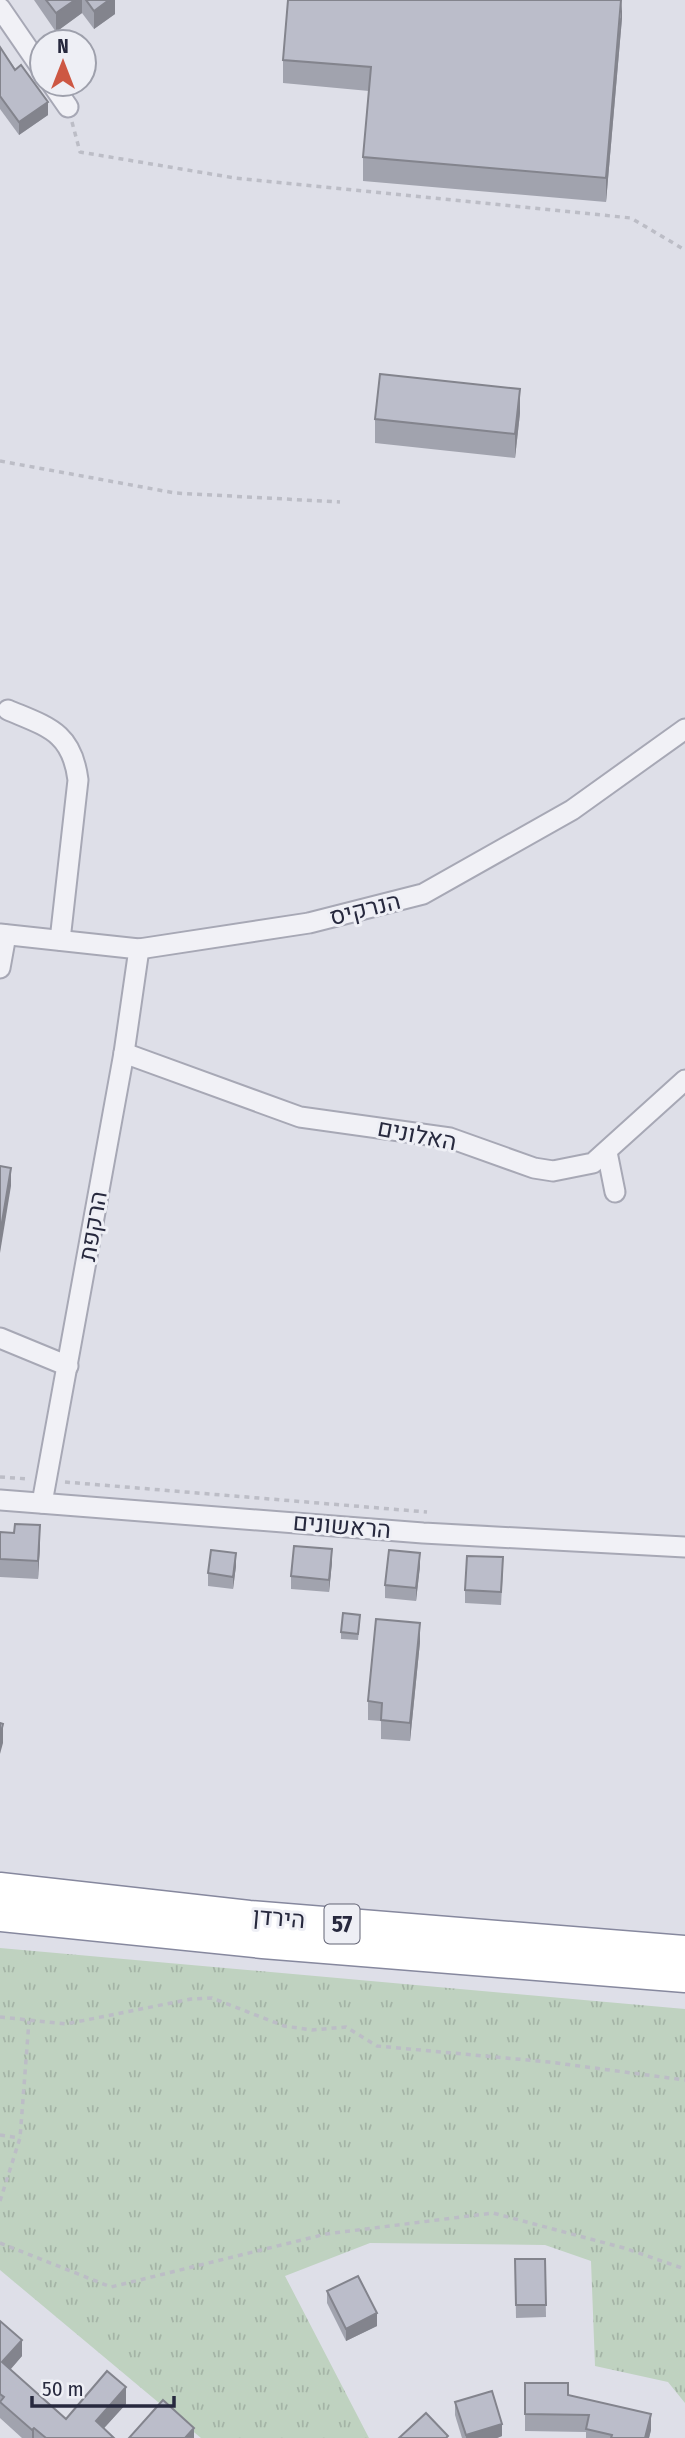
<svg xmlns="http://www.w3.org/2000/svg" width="685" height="2438" font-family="'Fira Sans Condensed',Heebo,sans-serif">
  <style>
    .grass { fill: url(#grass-tufts) }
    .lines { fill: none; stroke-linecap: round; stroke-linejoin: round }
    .minor-casing { stroke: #a7a8b5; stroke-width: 23 }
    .highway-casing { stroke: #86889e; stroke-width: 33 }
    .path { stroke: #bcbdc6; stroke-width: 3.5; stroke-dasharray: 5 5; stroke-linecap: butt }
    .minor { stroke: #f1f1f6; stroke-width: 19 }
    .highway { stroke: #fff; stroke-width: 30 }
    .wall { fill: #a1a3ae }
    .shaded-wall { fill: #83848d }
    .building { fill: #bbbdca; stroke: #83848d; stroke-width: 2 }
    .labels { text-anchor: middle; stroke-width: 6; stroke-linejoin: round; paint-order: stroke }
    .shield { fill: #eeeff5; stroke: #636475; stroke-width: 2 }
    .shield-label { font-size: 23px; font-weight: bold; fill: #27293e }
    .street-label { font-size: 24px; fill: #27293e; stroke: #eeeff5 }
  </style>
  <defs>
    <pattern id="grass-tufts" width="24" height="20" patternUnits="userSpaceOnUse" patternTransform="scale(1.75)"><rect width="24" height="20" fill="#bfd2c0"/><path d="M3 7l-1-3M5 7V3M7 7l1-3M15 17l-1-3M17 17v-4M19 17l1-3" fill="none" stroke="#a4b4a6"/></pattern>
  </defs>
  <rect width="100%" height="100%" fill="#dedfe8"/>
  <polygon class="grass" points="0,1948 685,2009 685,2403 668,2382 595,2366 591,2261 545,2245 370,2243 285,2276 369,2438 201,2438 0,2270"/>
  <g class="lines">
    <g class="minor-casing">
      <g id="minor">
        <polyline points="0,8 42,69"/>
        <polyline points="52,84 68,107"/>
        <path d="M8,710C48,727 72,732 78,780L60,940"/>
        <polyline points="0,934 139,949 309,923 423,894 572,810 685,729"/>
        <polyline points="0,968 6,935"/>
        <polyline points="124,1053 300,1117 450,1138 534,1168 553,1171 593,1163 685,1080"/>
        <polyline points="607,1152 615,1192"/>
        <polyline points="0,1338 68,1366"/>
        <polyline points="0,1500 423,1533 685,1547"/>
        <polyline points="42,1503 124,1053 139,949"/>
      </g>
    </g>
    <g class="highway-casing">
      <g id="highway">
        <polyline points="0,1888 249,1916 685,1951"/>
        <polyline points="0,1916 263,1943 685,1977"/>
      </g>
    </g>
    <g class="path">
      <polyline points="72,122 80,152 235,178 631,218 685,250"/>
      <polyline points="0,461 175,493 340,502"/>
      <polyline points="0,1477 29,1479"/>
      <polyline points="65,1482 427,1512"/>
      <polyline points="0,2017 66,2024 191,1999 212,1998 284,2026 312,2030 346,2027 377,2046 549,2062 685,2080"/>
      <polyline points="0,2135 20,2138"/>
      <polyline points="0,2201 20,2138 29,2021"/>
      <polyline points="0,2243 111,2287 326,2234 493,2213 624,2248 685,2269"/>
    </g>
    <use href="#minor" class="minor"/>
    <use href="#highway" class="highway"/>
  </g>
  <g class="wall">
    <polygon points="34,0 115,0 115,14 94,29 82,13 56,32"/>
    <polygon points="622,18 606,202 363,181 363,157 369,91 283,83 283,60"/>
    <polygon points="0,47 48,115 19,135 0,109"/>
    <polygon points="520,413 515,458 375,443 375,419"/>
    <polygon points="0,1532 40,1544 38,1579 0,1577"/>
    <polygon points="332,1562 329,1592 291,1589 291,1576"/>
    <polygon points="236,1566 233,1589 208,1586 208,1573"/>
    <polygon points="420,1566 416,1601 385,1598 385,1585"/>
    <polygon points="503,1570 501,1605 465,1603 465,1590"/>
    <polygon points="360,1621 358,1640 341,1639 341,1632"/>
    <polygon points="420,1642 410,1741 381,1739 381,1721 368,1720 368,1701"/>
    <polygon points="515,2259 545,2259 546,2317 516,2318"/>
    <polygon points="327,2291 377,2326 346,2341 327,2303"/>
    <polygon points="0,2321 22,2356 10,2370 66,2419 126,2404 104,2428 114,2438 22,2438 0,2418"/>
    <polygon points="525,2383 568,2395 651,2430 649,2438 586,2438 586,2432 525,2431"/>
    <polygon points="455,2402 502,2436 497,2438 462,2438 455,2415"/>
  </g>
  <g class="shaded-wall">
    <polygon points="75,0 82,0 82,13 56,32 56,13"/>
    <polygon points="109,0 115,0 115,14 94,29 94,11"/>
    <polygon points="622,0 622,18 606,202 606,178"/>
    <polygon points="48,102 48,115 19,135 19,122"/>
    <polygon points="520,389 520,413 515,458 515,434"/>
    <polygon points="11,1168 11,1186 0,1253 0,1234"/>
    <polygon points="40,1525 40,1544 38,1579 38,1561"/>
    <polygon points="332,1549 332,1562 329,1592 329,1580"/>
    <polygon points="236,1553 236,1566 233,1589 233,1577"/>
    <polygon points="420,1553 420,1566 416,1601 416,1588"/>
    <polygon points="420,1623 420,1642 410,1741 410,1723"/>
    <polygon points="3,1724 3,1743 0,1754 0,1736"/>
    <polygon points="377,2313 377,2326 346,2341 346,2329"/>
    <polygon points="22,2340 22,2356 2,2379 2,2362"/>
    <polygon points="126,2387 126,2404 96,2437 96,2421"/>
    <polygon points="651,2414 651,2430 649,2438 645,2438"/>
    <polygon points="502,2424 502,2436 497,2438 466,2438 466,2435"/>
    <polygon points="34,2428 34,2438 32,2438 32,2430"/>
    <polygon points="194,2428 194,2438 185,2438"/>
  </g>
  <g class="building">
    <polygon points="46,0 75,0 56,13"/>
    <polygon points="86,0 109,0 94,11"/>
    <polygon points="288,0 621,0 606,178 363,157 371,67 283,60"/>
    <polygon points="0,47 15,70 21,65 48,102 19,122 0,96"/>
    <polygon points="380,374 520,389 515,434 375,419"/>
    <polygon points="0,1166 11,1168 0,1234"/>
    <polygon points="15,1524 40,1525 38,1561 0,1559 0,1532 14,1533"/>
    <polygon points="294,1546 332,1549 329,1580 291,1576"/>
    <polygon points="211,1550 236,1553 233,1577 208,1573"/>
    <polygon points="389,1550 420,1553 416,1588 385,1585"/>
    <polygon points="467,1556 503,1557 501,1592 465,1590"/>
    <polygon points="343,1613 360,1615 358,1634 341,1632"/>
    <polygon points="376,1619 420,1623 410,1723 381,1720 382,1703 368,1701"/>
    <polygon points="0,1723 3,1724 0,1736"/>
    <polygon points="515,2259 545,2259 546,2305 516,2305"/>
    <polygon points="358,2276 377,2313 346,2329 327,2291"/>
    <polygon points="0,2321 22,2340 2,2362 66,2419 107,2371 126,2387 96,2421 114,2438 46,2438 34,2428 32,2430 0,2402 4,2397 0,2394"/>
    <polygon points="525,2383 568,2383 568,2395 651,2414 645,2438 611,2438 612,2435 586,2429 589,2415 525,2414"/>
    <polygon points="492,2391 502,2424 466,2435 455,2402"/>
    <polygon points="163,2400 194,2428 185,2438 129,2438"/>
    <polygon points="426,2413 448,2436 446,2438 399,2438"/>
  </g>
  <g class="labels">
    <rect class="shield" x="324.5" y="1904.5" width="35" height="39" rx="5"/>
    <g class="shield-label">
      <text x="342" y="1932">57</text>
    </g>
    <g class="street-label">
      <text transform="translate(365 909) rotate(-14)" y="8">הנרקיס</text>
      <text transform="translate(417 1135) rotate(11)" y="8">האלונים</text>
      <text transform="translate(93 1226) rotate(-80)" y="8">הרקפת</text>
      <text transform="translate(342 1526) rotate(5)" y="8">הראשונים</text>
      <text transform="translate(279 1918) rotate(5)" y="8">הירדן</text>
    </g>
  </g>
  <g transform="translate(63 63)"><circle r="33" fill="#eeeff5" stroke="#9ea0ac" stroke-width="2"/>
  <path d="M0-5L12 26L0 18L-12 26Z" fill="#cd5743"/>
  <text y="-10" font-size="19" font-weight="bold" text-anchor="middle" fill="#27293e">N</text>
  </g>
  <path d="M32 2396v10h142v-10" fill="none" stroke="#27293e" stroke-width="3.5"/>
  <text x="42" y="2396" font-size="21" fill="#27293e" stroke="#eeeff5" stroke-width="5" paint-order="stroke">50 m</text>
</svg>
